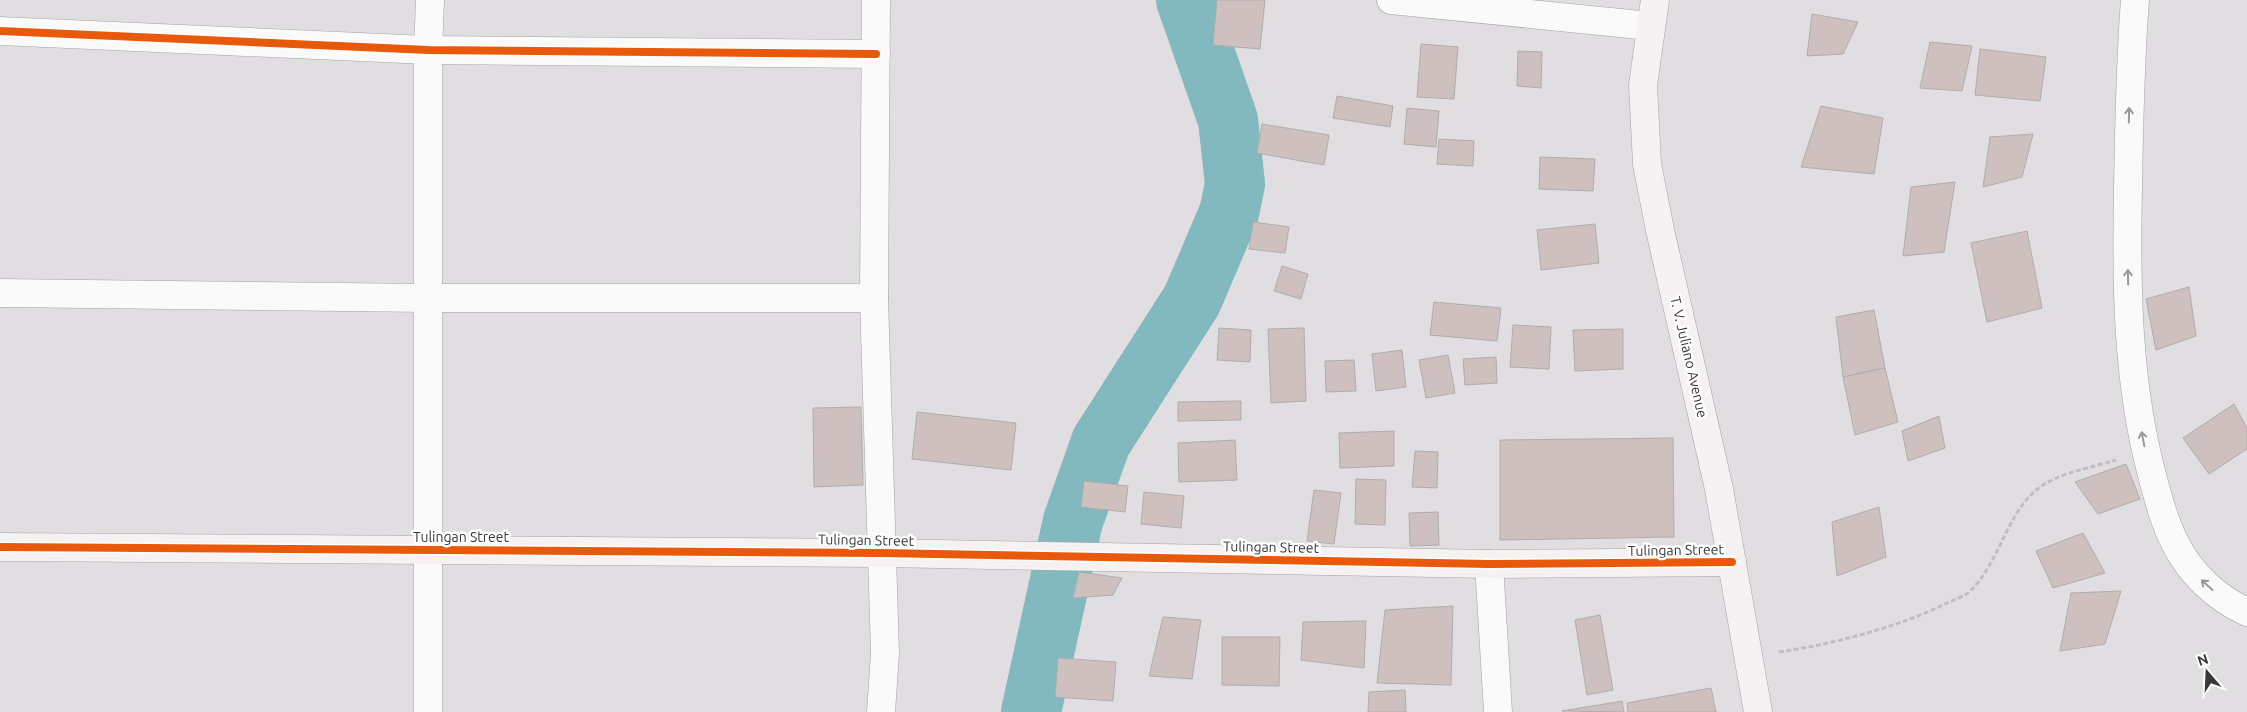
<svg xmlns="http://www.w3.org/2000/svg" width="2247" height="712" font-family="Ubuntu,sans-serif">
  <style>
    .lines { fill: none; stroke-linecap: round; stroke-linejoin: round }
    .river { stroke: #82b9be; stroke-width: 60 }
    .building { fill: #cdc0be; stroke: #afadad }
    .street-casing { stroke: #a4a2a4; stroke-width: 29 }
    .secondary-casing { stroke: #a4a2a4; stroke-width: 29 }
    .path { stroke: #bfbfbf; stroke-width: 3; stroke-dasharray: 5 2.5; stroke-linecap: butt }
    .street { stroke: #fafafa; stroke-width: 28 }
    .secondary { stroke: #f6f2f4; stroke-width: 28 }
    .cycleway-casing { stroke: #fff; stroke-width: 11 }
    .cycleway { stroke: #e8590c; stroke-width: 8 }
    .oneway { stroke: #9a999a }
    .labels { text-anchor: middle; stroke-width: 5; stroke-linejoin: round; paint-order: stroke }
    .street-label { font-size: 14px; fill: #3a383a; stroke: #fff }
  </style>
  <rect width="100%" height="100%" fill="#e0dee0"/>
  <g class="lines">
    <polyline class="river" points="1031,712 1073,521 1101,442 1192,300 1229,213 1235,184 1228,120 1186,0"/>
  </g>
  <g class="building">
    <polygon points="1217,0 1265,0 1260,49 1213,45"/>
    <polygon points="1812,14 1858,22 1843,54 1807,56"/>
    <polygon points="1930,42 1972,46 1962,91 1920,88"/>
    <polygon points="1421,44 1458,47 1454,99 1417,97"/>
    <polygon points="1980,49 2046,57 2040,101 1975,95"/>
    <polygon points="1518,51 1542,52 1541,88 1517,86"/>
    <polygon points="1337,96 1393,106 1390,127 1333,118"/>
    <polygon points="1821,106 1883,118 1874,174 1801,167"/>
    <polygon points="1407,108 1439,111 1436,147 1404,144"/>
    <polygon points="1262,124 1329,135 1324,165 1257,153"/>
    <polygon points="2033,134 2022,177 1983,187 1990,137"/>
    <polygon points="1439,139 1474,141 1473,166 1437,164"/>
    <polygon points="1540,157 1595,159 1593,191 1539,189"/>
    <polygon points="1955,182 1944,252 1903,256 1911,187"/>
    <polygon points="1253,222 1289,227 1285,253 1249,249"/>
    <polygon points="1595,224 1599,263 1541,270 1537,230"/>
    <polygon points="2027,231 2042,308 1987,322 1971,243"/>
    <polygon points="1282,266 1308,274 1301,299 1274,291"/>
    <polygon points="2189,287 2196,336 2156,350 2146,299"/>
    <polygon points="1434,302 1501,308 1497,341 1430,335"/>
    <polygon points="1874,310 1885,368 1843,377 1836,317"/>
    <polygon points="1513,325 1551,327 1549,369 1510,367"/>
    <polygon points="1219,328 1251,330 1250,362 1217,360"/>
    <polygon points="1304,328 1306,401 1271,403 1268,329"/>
    <polygon points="1623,329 1623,369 1575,371 1573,330"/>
    <polygon points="1402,350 1406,387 1376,391 1372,354"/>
    <polygon points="1448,355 1455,393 1426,398 1419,360"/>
    <polygon points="1496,357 1497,383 1465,385 1463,359"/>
    <polygon points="1354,360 1356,391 1326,392 1325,361"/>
    <polygon points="1885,368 1898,422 1855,435 1843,377"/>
    <polygon points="1241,401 1241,420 1178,421 1178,402"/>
    <polygon points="2234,404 2247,428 2247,449 2209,474 2183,438"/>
    <polygon points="861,407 863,485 814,487 813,408"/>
    <polygon points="917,412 1016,423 1011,470 912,459"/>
    <polygon points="1939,416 1945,448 1908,461 1902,431"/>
    <polygon points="1394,431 1394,466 1340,468 1339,433"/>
    <polygon points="1673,438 1674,537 1500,540 1500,440"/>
    <polygon points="1235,440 1237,480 1179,482 1178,443"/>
    <polygon points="1415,451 1438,452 1437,488 1412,487"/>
    <polygon points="2126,464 2140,499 2098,514 2075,482"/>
    <polygon points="1356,479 1386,480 1385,525 1355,524"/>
    <polygon points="1084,481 1128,486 1125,512 1081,507"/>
    <polygon points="1314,490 1341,493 1334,544 1307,541"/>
    <polygon points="1144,492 1184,496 1181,528 1141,524"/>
    <polygon points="1879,507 1886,557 1837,576 1832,522"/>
    <polygon points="1438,512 1439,545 1410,546 1409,513"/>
    <polygon points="2083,533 2105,573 2053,588 2036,551"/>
    <polygon points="1079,572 1122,578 1113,595 1073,598"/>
    <polygon points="2121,591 2105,644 2060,651 2071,593"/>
    <polygon points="1453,606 1451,685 1377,683 1385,610"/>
    <polygon points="1600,615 1613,690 1587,695 1575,620"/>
    <polygon points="1163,617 1201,620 1192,679 1149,676"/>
    <polygon points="1366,621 1364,668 1301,660 1303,622"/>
    <polygon points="1222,637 1280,637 1279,686 1222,685"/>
    <polygon points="1058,658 1116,662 1113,701 1055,697"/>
    <polygon points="1711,688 1716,712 1628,712 1627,703"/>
    <polygon points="1405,690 1406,712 1368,712 1369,692"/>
    <polygon points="1622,701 1624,712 1562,711"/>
  </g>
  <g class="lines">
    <g class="street-casing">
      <g id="street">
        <polyline points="876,0 874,298 885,653 881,712"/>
        <polyline points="1391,0 1650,26"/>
        <path d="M2135,0C2130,63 2129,126 2128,189C2126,285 2127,381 2152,475C2158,498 2164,521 2175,543C2190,573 2216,598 2247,612"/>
        <polyline points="0,31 428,50 876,54"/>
        <polyline points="0,293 429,298 874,298"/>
        <polyline points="1489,564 1498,712"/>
        <polyline points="428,712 428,50 430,0"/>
      </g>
    </g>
    <g class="secondary-casing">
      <g id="secondary">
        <polyline points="1655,0 1643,85 1647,164 1660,230 1719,489 1758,712"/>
        <polyline points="0,547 881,553 1489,564 1732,562"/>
      </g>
    </g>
    <path class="path" d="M1779,652C1833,644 1899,627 1947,603C1954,600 1962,597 1968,593C1999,565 2004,519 2035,491C2056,473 2090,468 2116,460"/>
    <use href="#street" class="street"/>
    <use href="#secondary" class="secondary"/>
    <g class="cycleway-casing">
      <g id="cycleway">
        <polyline points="0,31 428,50 876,54"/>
        <polyline points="0,547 881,553 1489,564 1732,562"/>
      </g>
    </g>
    <use href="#cycleway" class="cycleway"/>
  </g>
  <defs><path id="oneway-shaft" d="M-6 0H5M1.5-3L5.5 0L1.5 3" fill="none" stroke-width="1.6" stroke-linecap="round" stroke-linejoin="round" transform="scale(1.25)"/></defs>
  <g class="oneway">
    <use href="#oneway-shaft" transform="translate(2129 115) rotate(-89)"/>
    <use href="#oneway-shaft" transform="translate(2128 277) rotate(-91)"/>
    <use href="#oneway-shaft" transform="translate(2143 439) rotate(-101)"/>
    <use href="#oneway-shaft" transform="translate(2207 585) rotate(-138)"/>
  </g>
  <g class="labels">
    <g class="street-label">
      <text transform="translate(1689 357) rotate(77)" y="5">T. V. Juliano Avenue</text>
      <text x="461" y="542">Tulingan Street</text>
      <text transform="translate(866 540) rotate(1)" y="5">Tulingan Street</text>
      <text transform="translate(1271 547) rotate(1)" y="5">Tulingan Street</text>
      <text transform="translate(1676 550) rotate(-1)" y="5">Tulingan Street</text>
    </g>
  </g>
  <g transform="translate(2207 672) rotate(341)" stroke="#ffffff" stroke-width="4" paint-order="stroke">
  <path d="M0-4L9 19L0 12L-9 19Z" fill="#3a383a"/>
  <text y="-8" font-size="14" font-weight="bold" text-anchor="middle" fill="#3a383a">N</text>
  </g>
</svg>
